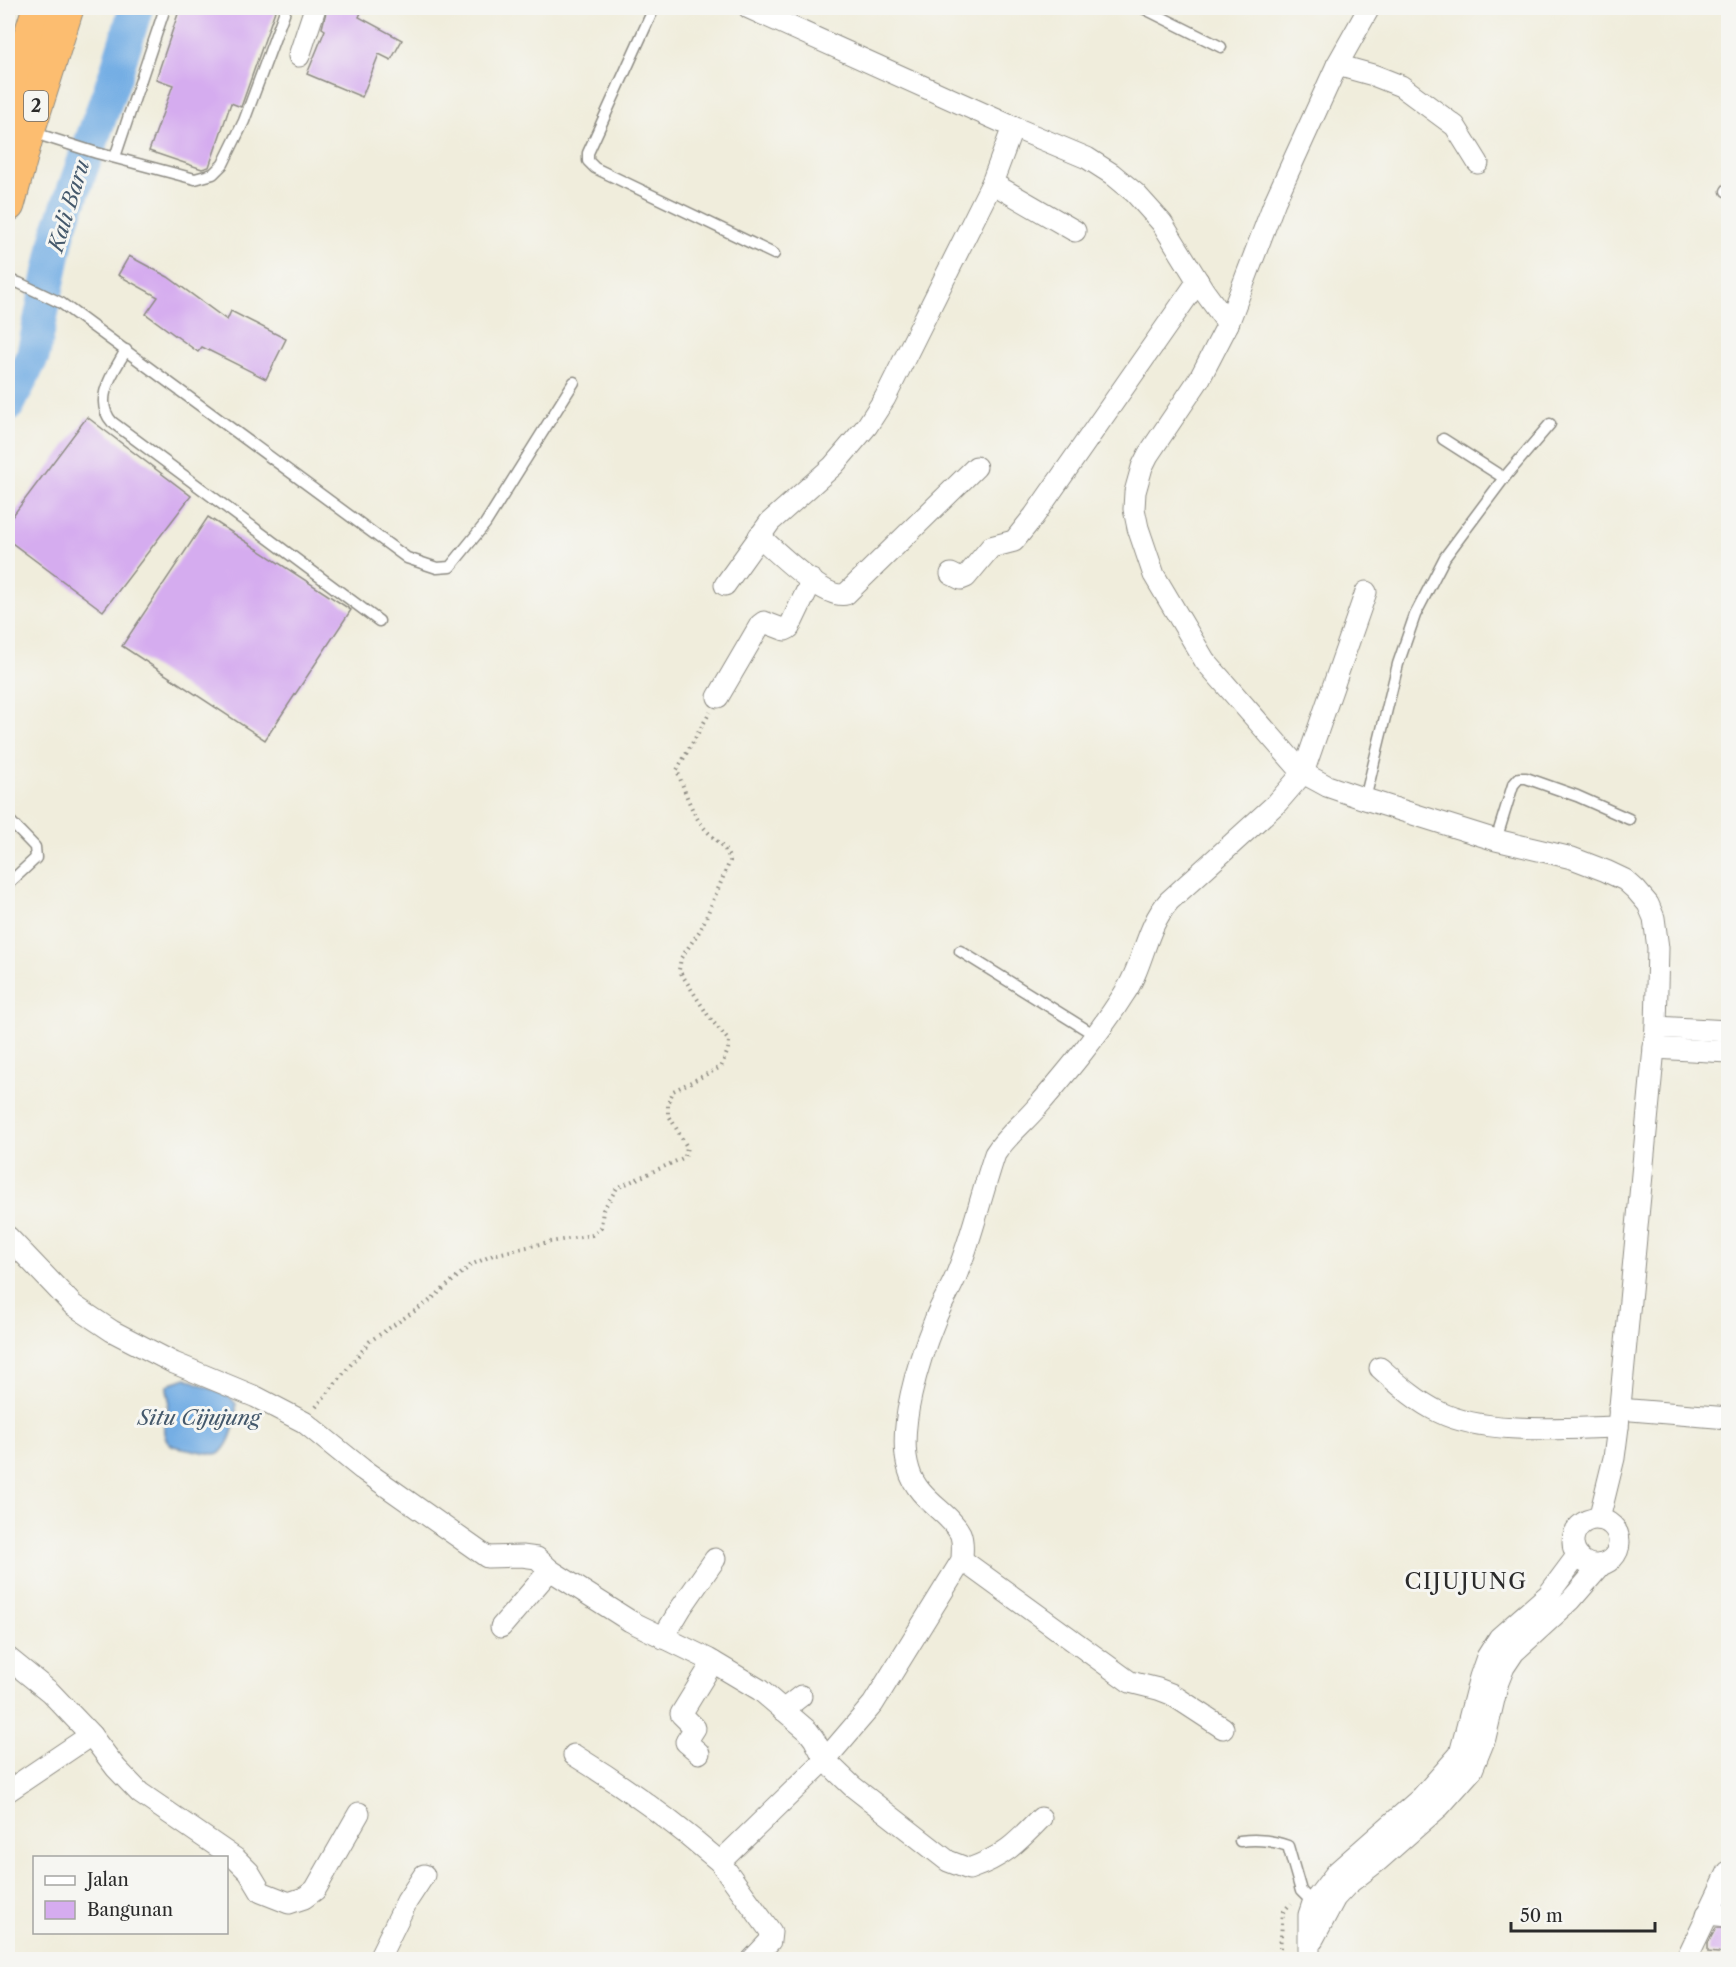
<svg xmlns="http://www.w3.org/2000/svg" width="1736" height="1967" font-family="'Libre Caslon Text',serif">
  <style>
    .water { fill: #74aee4; stroke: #506c88; stroke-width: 1.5 }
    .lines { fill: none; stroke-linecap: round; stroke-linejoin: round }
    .river { stroke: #74aee4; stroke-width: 34 }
    .building { fill: #d5acef }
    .service-casing { stroke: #8e8c84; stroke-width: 13 }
    .minor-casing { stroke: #8e8c84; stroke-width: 23 }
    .trunk-casing { stroke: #8e8c84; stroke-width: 35 }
    .path { stroke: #8e8c84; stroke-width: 4; stroke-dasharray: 1.5 4.5; stroke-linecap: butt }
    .service { stroke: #fff; stroke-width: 10 }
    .minor { stroke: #fff; stroke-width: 21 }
    .trunk { stroke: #fcbd6f; stroke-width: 33 }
    .labels { text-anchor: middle; stroke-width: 6; stroke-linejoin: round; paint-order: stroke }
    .shield { fill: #f6f6f2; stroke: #686867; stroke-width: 1.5 }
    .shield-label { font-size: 18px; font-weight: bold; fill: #2b2b2b }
    .water-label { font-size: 21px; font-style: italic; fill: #45596c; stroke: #f6f6f2 }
    .quarter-label { font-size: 22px; letter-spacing: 1.5px; fill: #2b2b2b; stroke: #f6f6f2 }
  </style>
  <rect width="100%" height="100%" fill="#f6f6f2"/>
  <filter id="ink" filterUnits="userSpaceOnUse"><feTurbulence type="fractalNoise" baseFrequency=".0167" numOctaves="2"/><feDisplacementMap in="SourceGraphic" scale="12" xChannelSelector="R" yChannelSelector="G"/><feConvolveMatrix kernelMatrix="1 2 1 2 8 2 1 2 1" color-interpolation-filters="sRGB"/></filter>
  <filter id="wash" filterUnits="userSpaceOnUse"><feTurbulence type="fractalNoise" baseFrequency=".008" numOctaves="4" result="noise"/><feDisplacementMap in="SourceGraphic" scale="24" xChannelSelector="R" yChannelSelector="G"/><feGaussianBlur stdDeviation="1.35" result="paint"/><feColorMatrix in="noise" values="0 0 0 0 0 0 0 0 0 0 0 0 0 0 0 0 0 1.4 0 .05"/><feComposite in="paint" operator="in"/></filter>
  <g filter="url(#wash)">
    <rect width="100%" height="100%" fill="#f0eddc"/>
    <path class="water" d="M186,1378L230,1397L236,1404C237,1419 232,1442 220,1453L213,1454L173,1446C156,1435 167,1417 169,1401C169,1396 167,1392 167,1387L171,1383Z"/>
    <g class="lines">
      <polyline class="river" points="8,405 33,355 59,230 116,73 136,8"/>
    </g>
    <g id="blocks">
      <g class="building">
        <polygon points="180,8 276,8 241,107 231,103 209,167 202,169 149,151 173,85 156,79"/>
        <polygon points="327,8 363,8 359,17 402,40 391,60 379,54 362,97 307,74 325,30 322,28"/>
        <polygon points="129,256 168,277 227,320 231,311 286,339 266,379 202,347 198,352 146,314 158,297 118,275"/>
        <polygon points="87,417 191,496 103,611 8,540 8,522"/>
        <polygon points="208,517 351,610 265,740 122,646"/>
        <polygon points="1716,1928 1728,1928 1728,1954 1708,1952 1708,1943"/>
      </g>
    </g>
  </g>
  <g filter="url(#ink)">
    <use href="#blocks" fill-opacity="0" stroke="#8e8c84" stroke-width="1.5"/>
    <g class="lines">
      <g class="service-casing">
        <g id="service">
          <polyline points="654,8 588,153 588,161 595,168 774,254"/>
          <polyline points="1143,8 1221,47"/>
          <polyline points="31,132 97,153 195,179 213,174 223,164 244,121 286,8"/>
          <polyline points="115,157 165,8"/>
          <polyline points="1726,191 1728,188"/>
          <polyline points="8,280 19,283 61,303 407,558 437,568 450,567 485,524 574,382"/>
          <path d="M126,350C114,372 92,399 112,422L379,621"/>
          <polyline points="1443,439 1504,478"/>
          <polyline points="1365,799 1398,664 1415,615 1445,557 1504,478 1550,424"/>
          <polyline points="8,819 35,847 36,858 8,884"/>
          <polyline points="1496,840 1513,785 1519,778 1526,778 1577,796 1629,819"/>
          <polyline points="960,951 1095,1035"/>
          <path d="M1240,1841C1256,1839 1272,1840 1288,1846L1301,1891L1313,1903"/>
        </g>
      </g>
      <g class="minor-casing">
        <g id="minor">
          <polyline points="749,8 1013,127 1087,158 1112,174 1135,193 1162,223 1204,291 1228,324 1200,378 1148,455 1142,467 1135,492 1134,509 1138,528 1154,575 1205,661 1303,773 1327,786 1365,799 1496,840 1572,858 1606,871 1625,880 1636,890 1648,904 1654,918 1658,948 1656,1027 1618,1427 1614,1458 1599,1519"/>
          <polyline points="299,56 315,8"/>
          <polyline points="1337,65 1373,75 1401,86 1455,126 1478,163"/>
          <polyline points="992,183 1075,231"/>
          <polyline points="1228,324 1275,201 1337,65 1369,8"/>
          <path d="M759,536C775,550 826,601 846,594L976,467"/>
          <polyline points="951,574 961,579 966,577 991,547 1014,541 1034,516 1198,281"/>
          <polyline points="725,585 770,522 833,466 867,426 885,398 992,183 1013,127"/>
          <polyline points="718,697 760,625 764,622 785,630 789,628 812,580"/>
          <polyline points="1656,1027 1728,1031"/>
          <polyline points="1654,1048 1728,1052"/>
          <path d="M8,1237L73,1305L112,1331L174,1363L256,1397L304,1422L362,1469L487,1557L522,1556L537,1558L550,1570L630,1621L708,1659L760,1690L808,1731L814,1739L825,1760L852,1786L948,1861L969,1869C1003,1857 1016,1844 1041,1818"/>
          <path d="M1380,1368C1398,1384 1416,1401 1439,1412C1485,1435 1566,1428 1618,1427"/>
          <polyline points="1619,1409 1728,1418"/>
          <circle cx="1596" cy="1542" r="23"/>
          <polyline points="962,1560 1130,1682 1158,1689 1171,1694 1223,1728"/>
          <polyline points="501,1627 550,1570"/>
          <polyline points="663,1638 681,1608 715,1559"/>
          <polyline points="8,1658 50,1692 91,1735 116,1768 140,1793 236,1859 249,1872 261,1892 289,1903 304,1898 315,1890 359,1813"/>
          <polyline points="783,1710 801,1696"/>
          <polyline points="699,1753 686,1742 695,1728 681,1714 713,1662"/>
          <path d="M574,1755C626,1787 674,1822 720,1862"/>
          <polyline points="8,1791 91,1735"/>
          <polyline points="1707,1914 1728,1916"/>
          <polyline points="1313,1939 1335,1898 1348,1884 1379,1860 1439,1807 1472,1770 1485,1738 1498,1682 1504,1667 1514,1652 1571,1600 1602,1564"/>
          <polyline points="378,1960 407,1901 424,1875"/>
          <path d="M752,1960L770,1941L771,1932L720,1862L825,1760L873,1704L962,1560C962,1551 964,1542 960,1533C949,1512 917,1499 909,1470C896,1430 919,1359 935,1320C941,1303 952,1288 958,1271C973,1233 982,1192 995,1154C1007,1135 1024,1123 1038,1106C1068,1071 1099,1034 1124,994C1144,965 1145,928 1169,901L1277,803L1303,773L1366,592"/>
          <polyline points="1309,1960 1309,1915 1313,1903 1337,1872 1421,1798 1460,1754 1480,1677 1487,1657 1499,1638 1548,1595 1577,1556"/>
          <polyline points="1686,1960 1728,1872"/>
        </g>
      </g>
      <g class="trunk-casing">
        <g id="trunk">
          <polyline points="8,107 39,8"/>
          <polyline points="8,205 28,131 67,8"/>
        </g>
      </g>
      <g class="path">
        <path d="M316,1407L370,1341L428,1302L471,1265L493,1255L544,1243L592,1235L601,1227L603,1210L617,1188L685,1157L687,1147L668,1114V1104L673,1091L721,1067L728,1050L729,1041L709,1017L679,970L681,958L701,929L730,861C727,846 711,838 702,825C690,810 684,788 677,770L710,712"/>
        <polyline points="1279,1960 1283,1912 1291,1903"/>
      </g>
      <use href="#service" class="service"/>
      <use href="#minor" class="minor"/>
      <use href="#trunk" class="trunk"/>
    </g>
  </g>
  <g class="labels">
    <rect class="shield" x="24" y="91" width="24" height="30" rx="4.5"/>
    <g class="shield-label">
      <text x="36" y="112">2</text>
    </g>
    <g class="water-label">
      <text transform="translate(69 206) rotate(-73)" y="7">Kali Baru</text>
      <text x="199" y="1425">Situ Cijujung</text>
    </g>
    <g class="quarter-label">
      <text x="1466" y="1589">CIJUJUNG</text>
    </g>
  </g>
  <rect width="1736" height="1967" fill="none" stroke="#f6f6f2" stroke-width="30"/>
  <rect x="33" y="1856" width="195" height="78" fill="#f6f6f2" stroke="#a5a5a2" stroke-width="1.5"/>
  <rect x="45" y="1876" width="30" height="9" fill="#ffffff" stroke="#a5a5a2" stroke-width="1.5"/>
  <text x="87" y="1886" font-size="18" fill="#2b2b2b">Jalan</text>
  <rect x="45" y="1901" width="30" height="18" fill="#d5acef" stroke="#a5a5a2" stroke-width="1.5"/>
  <text x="87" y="1916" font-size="18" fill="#2b2b2b">Bangunan</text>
  <path d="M1511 1922v9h144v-9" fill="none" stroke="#2b2b2b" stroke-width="3"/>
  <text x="1520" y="1922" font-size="18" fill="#2b2b2b" stroke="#f6f6f2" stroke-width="4.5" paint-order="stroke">50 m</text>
</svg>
